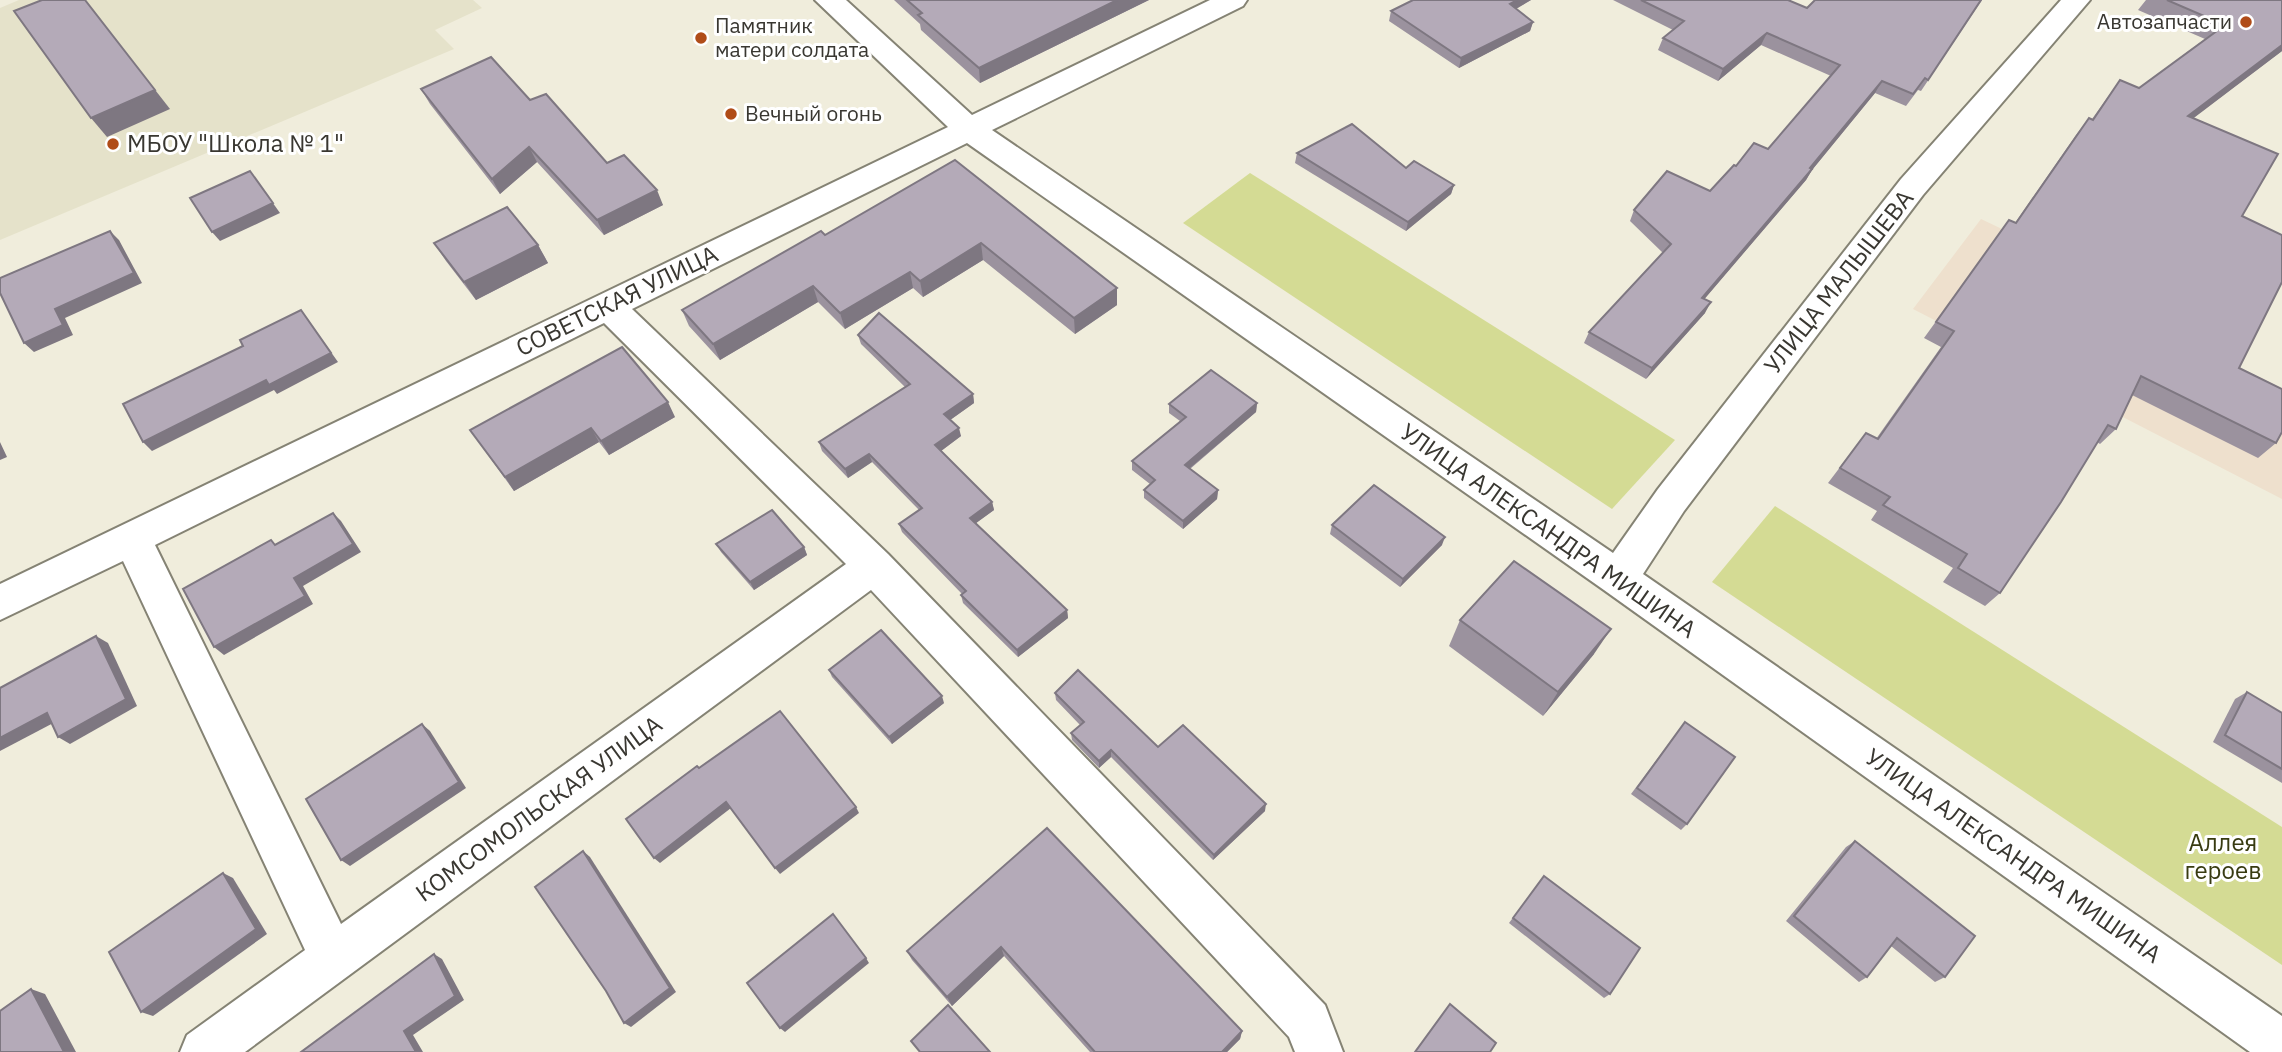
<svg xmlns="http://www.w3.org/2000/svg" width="2282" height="1052" font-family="'IBM Plex Sans',sans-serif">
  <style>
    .commercial { fill: #eee0cd }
    .built { fill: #e5e2ca }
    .green { fill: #d4db94 }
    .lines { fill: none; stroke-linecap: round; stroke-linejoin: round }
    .minor-casing { stroke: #858374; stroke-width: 4 }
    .minor { fill: #fff; fill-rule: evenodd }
    .wall { fill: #9b929e }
    .shaded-wall { fill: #7e7781 }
    .building { fill: #b4aab8; stroke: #7e7781; stroke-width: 2 }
    .poi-dot { fill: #b04c18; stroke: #fff; stroke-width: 2.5 }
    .labels { text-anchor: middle; stroke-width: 6; stroke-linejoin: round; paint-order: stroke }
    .far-poi-label { font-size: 21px; fill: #393731; stroke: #fff; text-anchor: start }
    .poi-label { font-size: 24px; fill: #393731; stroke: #fff; text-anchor: start }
    .street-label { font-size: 24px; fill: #393731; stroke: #fff }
    .park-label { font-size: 24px; fill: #383b11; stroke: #fff }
  </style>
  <rect width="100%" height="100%" fill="#f0eddc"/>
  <polygon class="commercial" points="1981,219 2109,280 2180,349 2262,378 2282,389 2282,499 1913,309"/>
  <polygon class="built" points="19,0 473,0 482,8 435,30 454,49 0,240 0,8"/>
  <g class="green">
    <polygon points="1250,173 1675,440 1612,509 1183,223"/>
    <polygon points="1775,506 2282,827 2282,965 1712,582"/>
  </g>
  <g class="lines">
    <g class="minor-casing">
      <path id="minor" d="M815,0H846L972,115L1210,0H1247L1243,6L992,130L1613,553L1658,489L1901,179L2061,0H2090L1923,195L1684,511L1643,574L2282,1016V1052H2250L1604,590L967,143L632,309L888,554L1325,1005L1343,1052H1295L1289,1037L871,590L245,1052H180L187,1035L305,950L123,561L0,620V584L948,127ZM604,323L846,564L341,924L155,545Z"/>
    </g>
    <use href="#minor" class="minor"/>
  </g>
  <g class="wall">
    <polygon points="894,0 1149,0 980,83 921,30 920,24"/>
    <polygon points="1413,0 1531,0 1516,9 1533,22 1530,31 1459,68 1389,21 1391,11"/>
    <polygon points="1613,0 1788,0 1807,8 1982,0 1921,91 1918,90 1906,106 1875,93 1812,170 1806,180 1704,299 1705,313 1646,379 1584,343 1589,332 1663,253 1630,221 1634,210 1710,191 1736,166 1768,149 1831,76 1761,45 1718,81 1658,50 1663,38 1673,30"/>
    <polygon points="2146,0 2282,0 2282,51 2193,118 2242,216 2239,368 2276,443 2258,458 2132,395 2116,429 2100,444 2097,442 2000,593 1985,606 1943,582 1953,568 1871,520 1877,511 1828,483 1866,433 1876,439 1941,347 1924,338 1997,237 2009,220 2015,223 2076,135 2089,118 2092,119 2120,80 2139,88 2205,39 2138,10"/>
    <polygon points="421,89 530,100 607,163 663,205 604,235 537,162 500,194 430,104"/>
    <polygon points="1297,153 1454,185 1451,194 1406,231 1295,163"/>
    <polygon points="955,160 1117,288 1117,305 1075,334 983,260 923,297 913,288 845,329 818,302 720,360 689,326 682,310 825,235"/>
    <polygon points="434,243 538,245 548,263 476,300 446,261"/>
    <polygon points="858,335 973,394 974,403 950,420 961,436 941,451 992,502 994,510 976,523 1067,610 1068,618 1018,657 963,603 961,595 962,594 902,532 899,524 919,510 872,462 848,478 822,451 819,442 905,387 861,344"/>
    <polygon points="1257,403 1256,412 1190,469 1218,490 1217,499 1183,529 1144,498 1144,490 1150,484 1132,470 1132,461 1180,421 1169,413 1169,404"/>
    <polygon points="675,417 609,455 599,442 514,491 470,430"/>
    <polygon points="1332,525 1442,545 1400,587 1330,534"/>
    <polygon points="716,544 804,547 807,555 754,590 721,552"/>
    <polygon points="1460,620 1594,654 1543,716 1449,646"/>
    <polygon points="829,670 944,703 892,744 832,677"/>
    <polygon points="2247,692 2282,713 2282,783 2213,742 2235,699"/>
    <polygon points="1055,693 1158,747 1265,811 1213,860 1111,757 1099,768 1072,740 1071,733 1080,725 1056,700"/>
    <polygon points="1685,722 1687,824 1681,830 1631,794"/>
    <polygon points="1047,828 1242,1031 1240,1039 1227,1052 1090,1052 1004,956 952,1006 912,960 907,951"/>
    <polygon points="1855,841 1945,977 1935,982 1891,946 1867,977 1859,982 1786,921 1846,847"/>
    <polygon points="1544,876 1610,994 1604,998 1509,923"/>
  </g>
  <g class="shaded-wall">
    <polygon points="85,0 170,109 107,137 91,118"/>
    <polygon points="1117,0 1149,0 980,83 979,68"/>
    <polygon points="1517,0 1531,0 1507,14 1510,4"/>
    <polygon points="1533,22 1530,31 1459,68 1461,58"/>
    <polygon points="1767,33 1761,45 1718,81 1723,69"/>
    <polygon points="2282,45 2282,51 2174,133 2188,116"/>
    <polygon points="1882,81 1875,93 1812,170 1806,180 1696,309 1702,298"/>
    <polygon points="529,147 537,162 500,194 492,179"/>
    <polygon points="250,171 280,213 220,241 212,232"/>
    <polygon points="1454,185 1451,194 1406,231 1408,222"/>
    <polygon points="657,190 663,205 604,235 597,220"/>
    <polygon points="110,231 119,240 142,283 65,318 73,335 34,352 24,343"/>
    <polygon points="981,243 983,260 923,297 920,281"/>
    <polygon points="538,245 548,263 476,300 464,282"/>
    <polygon points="910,272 913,288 845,329 840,313"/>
    <polygon points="813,286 818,302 720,360 713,344"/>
    <polygon points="1117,288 1117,305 1075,334 1074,318"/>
    <polygon points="1711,302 1705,313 1646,379 1652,368"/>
    <polygon points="301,310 338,362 277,394 274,390 152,451 143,442"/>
    <polygon points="973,394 974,403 946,423 944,414"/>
    <polygon points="668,402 675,417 609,455 601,441"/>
    <polygon points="1257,403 1256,412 1184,473 1185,465"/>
    <polygon points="591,428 599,442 514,491 505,477"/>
    <polygon points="959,428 961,436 937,454 935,445"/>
    <polygon points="0,442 7,457 0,460"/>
    <polygon points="869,454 872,462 848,478 845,469"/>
    <polygon points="1218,490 1217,499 1183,529 1183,521"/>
    <polygon points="992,502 994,510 972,526 970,518"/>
    <polygon points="333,513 341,521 361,552 303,586 313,604 224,655 214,647 294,578"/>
    <polygon points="1445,537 1442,545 1400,587 1403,579"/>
    <polygon points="804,547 807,555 754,590 750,582"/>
    <polygon points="1067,610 1068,618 1018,657 1017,650"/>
    <polygon points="1611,629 1594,654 1543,716 1558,692"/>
    <polygon points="96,636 108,643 137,706 70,744 58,737"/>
    <polygon points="942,696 944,703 892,744 889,737"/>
    <polygon points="47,713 59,720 0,751 0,738"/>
    <polygon points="422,724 430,731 466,788 350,866 341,860"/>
    <polygon points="1111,750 1111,757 1099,768 1099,761"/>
    <polygon points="726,802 731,808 660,863 654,858"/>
    <polygon points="1266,804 1265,811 1213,860 1214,855"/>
    <polygon points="856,807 859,813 780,874 775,868"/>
    <polygon points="583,851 590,857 676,992 631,1027 624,1023"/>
    <polygon points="223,873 233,878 267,934 153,1016 141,1012"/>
    <polygon points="1001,947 1004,956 952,1006 947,997"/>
    <polygon points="434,954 442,959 464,1000 413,1035 423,1052 416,1052 404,1031"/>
    <polygon points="866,958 869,963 785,1032 780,1028"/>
    <polygon points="31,989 45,994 76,1052 64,1052"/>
    <polygon points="1242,1031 1240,1039 1227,1052 1222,1052"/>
  </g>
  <g class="building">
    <polygon points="42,0 85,0 155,90 91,118 14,11"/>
    <polygon points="907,0 1117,0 979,68 918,15 922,13"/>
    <polygon points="1413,0 1517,0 1510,4 1533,22 1461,58 1391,11"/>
    <polygon points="1641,0 1788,0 1807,8 1815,0 1981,0 1928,80 1925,78 1913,94 1882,81 1810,168 1812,169 1702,298 1711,302 1652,368 1589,332 1671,244 1634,210 1667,171 1710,191 1734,165 1736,166 1754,143 1768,149 1840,65 1767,33 1723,69 1663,38 1684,21"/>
    <polygon points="2167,0 2282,0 2282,45 2188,116 2278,154 2242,216 2282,235 2282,282 2239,368 2282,389 2282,432 2276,443 2141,376 2116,429 2108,425 2061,502 2000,593 1958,568 1967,554 1883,505 1890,497 1840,468 1866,433 1878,439 1954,331 1936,322 2009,220 2016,223 2089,118 2093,120 2120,80 2139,88 2225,25"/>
    <polygon points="491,57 530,100 546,94 607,163 624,155 657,190 597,220 529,147 492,179 421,89"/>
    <polygon points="1352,124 1406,168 1414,161 1454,185 1408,222 1297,153"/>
    <polygon points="955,160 1117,288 1074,318 981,243 920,281 910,272 840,313 813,286 713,344 682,310 821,231 825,235"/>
    <polygon points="250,171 273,203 212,232 190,198"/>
    <polygon points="507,207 538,245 464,282 434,243"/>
    <polygon points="110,231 134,273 55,309 63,325 24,343 0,293 0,278"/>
    <polygon points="301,310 331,353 269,385 266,380 143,442 123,404 243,346 240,340"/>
    <polygon points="879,313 973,394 944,414 959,428 935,445 992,502 970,518 1067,610 1017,650 961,595 966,591 899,524 922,508 869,454 845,469 819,442 910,384 858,335"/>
    <polygon points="622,347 668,402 601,441 591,428 505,477 470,430"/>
    <polygon points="1211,370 1257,403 1185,465 1218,490 1183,521 1144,490 1155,480 1132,461 1186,417 1169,404"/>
    <polygon points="1374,485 1445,537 1403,579 1332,525"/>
    <polygon points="772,510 804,547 750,582 716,544"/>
    <polygon points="333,513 353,544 294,578 305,596 214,647 183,589 271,540 275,545"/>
    <polygon points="1514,561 1611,629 1558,692 1460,620"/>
    <polygon points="881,630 942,696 889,737 829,670"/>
    <polygon points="96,636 126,699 58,737 47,713 0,738 0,688"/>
    <polygon points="1078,670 1158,747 1183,725 1266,804 1214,855 1111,750 1099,761 1071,733 1084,722 1055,693"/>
    <polygon points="2247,692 2282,713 2282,769 2225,735"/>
    <polygon points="780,711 856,807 775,868 726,802 654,858 626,819 697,766 699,768"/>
    <polygon points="1685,722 1735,757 1687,824 1637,788"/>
    <polygon points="422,724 459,782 341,860 306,799"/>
    <polygon points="1047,828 1242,1031 1222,1052 1095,1052 1001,947 947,997 907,951"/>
    <polygon points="1855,841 1975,936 1945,977 1897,938 1867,977 1794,916"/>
    <polygon points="583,851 670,988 624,1023 606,991 535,887"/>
    <polygon points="223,873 256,929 141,1012 109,952"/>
    <polygon points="1544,876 1640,948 1610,994 1513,918"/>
    <polygon points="833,914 866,958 780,1028 747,983"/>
    <polygon points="434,954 455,996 404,1031 416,1052 301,1052"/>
    <polygon points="31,989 64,1052 0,1052 0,1011"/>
    <polygon points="1450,1004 1496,1043 1490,1052 1415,1052"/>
    <polygon points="948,1005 990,1052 920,1052 911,1041"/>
  </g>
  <g class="poi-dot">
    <circle cx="2246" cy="22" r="7"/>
    <circle cx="701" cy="38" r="7"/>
    <circle cx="731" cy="114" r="7"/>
    <circle cx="113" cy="144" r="7"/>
  </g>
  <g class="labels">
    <g class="far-poi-label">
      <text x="2232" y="29" text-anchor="end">Автозапчасти</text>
      <text x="715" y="33">Памятник<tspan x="715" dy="24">матери солдата</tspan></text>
      <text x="745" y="121">Вечный огонь</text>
    </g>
    <g class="poi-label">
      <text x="127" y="152">МБОУ "Школа № 1"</text>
    </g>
    <g class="street-label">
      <text transform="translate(1839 282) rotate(-52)" y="8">УЛИЦА МАЛЫШЕВА</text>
      <text transform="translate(617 301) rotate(-26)" y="8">СОВЕТСКАЯ УЛИЦА</text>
      <text transform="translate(1548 531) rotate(35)" y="8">УЛИЦА АЛЕКСАНДРА МИШИНА</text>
      <text transform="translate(539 809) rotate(-36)" y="8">КОМСОМОЛЬСКАЯ УЛИЦА</text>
      <text transform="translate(2013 856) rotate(35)" y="8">УЛИЦА АЛЕКСАНДРА МИШИНА</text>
    </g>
    <g class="park-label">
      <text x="2223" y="851">Аллея<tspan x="2223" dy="28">героев</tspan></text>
    </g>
  </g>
</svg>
